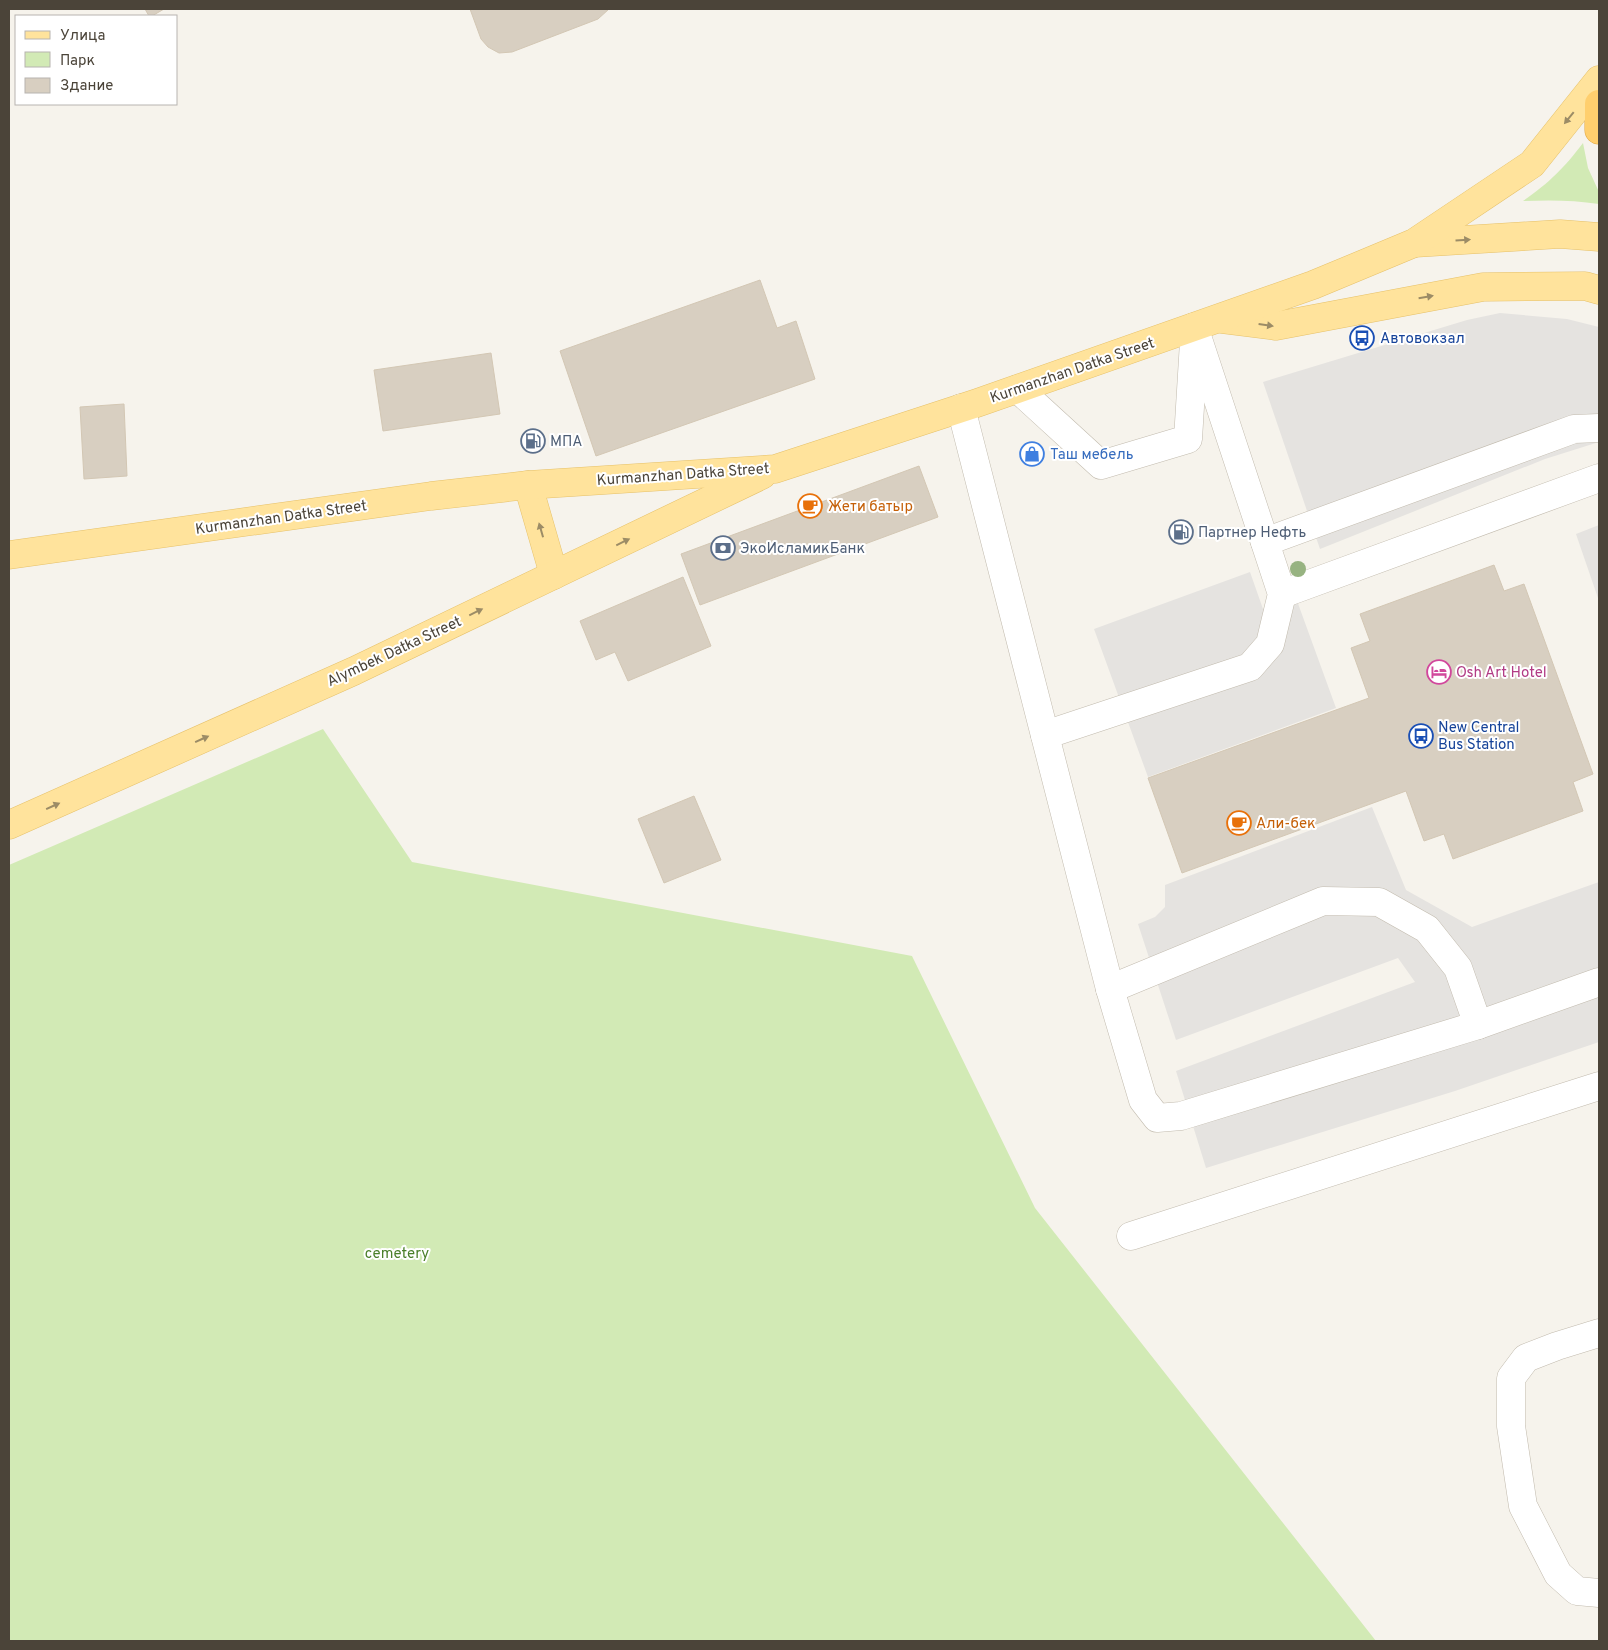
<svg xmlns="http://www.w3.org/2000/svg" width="1608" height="1650" font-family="Overpass,sans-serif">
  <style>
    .green { fill: #d2eab5 }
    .parking { fill: #e5e3e0 }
    .building { fill: #d8cfc1; stroke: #d3c7b4 }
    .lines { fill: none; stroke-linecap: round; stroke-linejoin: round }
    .minor-casing { stroke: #c2bbae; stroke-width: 29 }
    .major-casing { stroke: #e6c16a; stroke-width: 29 }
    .highway-casing { stroke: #e0a43c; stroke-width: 29 }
    .minor { stroke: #fff; stroke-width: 28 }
    .major { stroke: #ffe39c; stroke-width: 28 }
    .highway { stroke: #ffcf6e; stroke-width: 28 }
    .tree { fill: #97b381 }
    .oneway { fill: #9c8c66 }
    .labels { text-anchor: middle; stroke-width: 4; stroke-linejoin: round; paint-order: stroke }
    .transit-label { font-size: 15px; fill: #164399; stroke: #fff; text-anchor: start }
    .street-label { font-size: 15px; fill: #4b4439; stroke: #fff }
    .service-label { font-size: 15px; fill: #4e5e75; stroke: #fff; text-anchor: start }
    .shop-label { font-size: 15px; fill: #366cbe; stroke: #fff; text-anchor: start }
    .food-label { font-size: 15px; fill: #c56008; stroke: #fff; text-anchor: start }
    .hotel-label { font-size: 15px; fill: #b23c85; stroke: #fff; text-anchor: start }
    .park-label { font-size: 15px; fill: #4a7f2a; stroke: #fff }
  </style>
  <rect width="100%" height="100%" fill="#f6f3ec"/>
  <g class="green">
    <path d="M1583,143L1588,168L1599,192V204C1574,200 1549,200 1523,201C1549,183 1564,168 1583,143Z"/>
    <polygon points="323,729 412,862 912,956 1035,1208 1376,1641 9,1641 9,865"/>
  </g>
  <g class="parking">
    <polygon points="1500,313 1567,319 1599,327 1599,442 1545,459 1320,549 1263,382 1467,320"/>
    <polygon points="1599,525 1599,601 1576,534"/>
    <polygon points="1250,572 1263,609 1296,598 1336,708 1148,777 1094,629"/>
    <polygon points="1372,807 1406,890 1472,927 1599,882 1599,1042 1455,1091 1206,1168 1176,1071 1415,982 1398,958 1176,1040 1138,924 1155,917 1165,907 1165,885"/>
  </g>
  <g class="building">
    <polygon points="145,9 164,9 152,16 149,16"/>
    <polygon points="470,9 609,9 598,19 512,52 499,53 488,47 481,39"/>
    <polygon points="760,280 777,328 796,321 815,379 596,456 560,351"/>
    <polygon points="491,353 500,414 383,431 374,370"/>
    <polygon points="124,404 127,476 84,479 80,407"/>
    <polygon points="919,466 938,517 700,605 681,554"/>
    <polygon points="1494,565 1504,591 1524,584 1593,774 1573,782 1583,811 1453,859 1444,834 1424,841 1406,791 1182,873 1148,778 1369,698 1351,648 1370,641 1360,614"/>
    <polygon points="683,577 711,646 628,681 615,652 596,660 580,621"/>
    <polygon points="694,796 721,860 664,883 638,819"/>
  </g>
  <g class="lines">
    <g class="minor-casing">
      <g id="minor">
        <polyline points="1018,389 1101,465 1188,439 1194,342"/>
        <polyline points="961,408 1110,989 1143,1100 1157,1118 1181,1116 1478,1025 1599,982"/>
        <polyline points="1265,542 1574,429 1599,428"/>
        <polyline points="1282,594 1599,478"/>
        <polyline points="1045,735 1250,667 1270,644 1282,594 1194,327"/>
        <polyline points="1110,989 1323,901 1379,902 1427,929 1458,968 1478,1025"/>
        <polyline points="1131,1236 1599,1086"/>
        <polyline points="1599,1333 1557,1346 1526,1358 1511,1378 1511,1426 1523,1506 1558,1574 1577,1591 1599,1593"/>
      </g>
    </g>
    <g class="major-casing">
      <g id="major">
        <polyline points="1415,243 1560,234 1599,237"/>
        <polyline points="1222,319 1276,326 1483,287 1585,286 1599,290"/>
        <polyline points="528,485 554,575"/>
        <polyline points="9,555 431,496 528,485 775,469 977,403 1313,285 1414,243 1532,164 1599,80"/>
        <polyline points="9,825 354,671 762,475"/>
      </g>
    </g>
    <g class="highway-casing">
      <polyline id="highway" points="1599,104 1599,130"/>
    </g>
    <use href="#minor" class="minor"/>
    <use href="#major" class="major"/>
    <use href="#highway" class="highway"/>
  </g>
  <circle class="tree" cx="1298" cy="569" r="8"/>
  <defs><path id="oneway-solid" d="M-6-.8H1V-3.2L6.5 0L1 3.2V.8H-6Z" transform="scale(1.25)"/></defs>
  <g class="oneway">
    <use href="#oneway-solid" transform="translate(1569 118) rotate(129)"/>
    <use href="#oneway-solid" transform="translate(1463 240) rotate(-4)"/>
    <use href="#oneway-solid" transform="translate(1426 297) rotate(-10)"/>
    <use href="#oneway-solid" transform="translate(1266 325) rotate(8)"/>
    <use href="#oneway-solid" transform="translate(541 530) rotate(-106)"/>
    <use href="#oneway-solid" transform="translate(623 542) rotate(-26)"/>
    <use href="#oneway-solid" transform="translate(476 612) rotate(-26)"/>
    <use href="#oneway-solid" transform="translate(202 739) rotate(-24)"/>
    <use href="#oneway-solid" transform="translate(53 806) rotate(-24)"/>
  </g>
  <defs>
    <g id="bus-ring" transform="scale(1.25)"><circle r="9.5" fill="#fff" stroke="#1a4fb4" stroke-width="1.5"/><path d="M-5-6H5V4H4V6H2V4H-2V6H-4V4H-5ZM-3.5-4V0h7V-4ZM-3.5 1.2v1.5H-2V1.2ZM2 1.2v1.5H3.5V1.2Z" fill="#1a4fb4"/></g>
    <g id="fuel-ring" transform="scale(1.25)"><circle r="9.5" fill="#fff" stroke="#5c6f8a" stroke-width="1.5"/><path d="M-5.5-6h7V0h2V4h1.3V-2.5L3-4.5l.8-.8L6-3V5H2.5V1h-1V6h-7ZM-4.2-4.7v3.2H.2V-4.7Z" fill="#5c6f8a"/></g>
    <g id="shop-ring" transform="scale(1.25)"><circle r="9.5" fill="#fff" stroke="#3f7fe0" stroke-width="1.5"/><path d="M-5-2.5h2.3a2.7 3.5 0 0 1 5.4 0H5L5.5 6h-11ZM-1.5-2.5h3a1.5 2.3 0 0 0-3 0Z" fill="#3f7fe0"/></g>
    <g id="cafe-ring" transform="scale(1.25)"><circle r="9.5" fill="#fff" stroke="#e8710a" stroke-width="1.5"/><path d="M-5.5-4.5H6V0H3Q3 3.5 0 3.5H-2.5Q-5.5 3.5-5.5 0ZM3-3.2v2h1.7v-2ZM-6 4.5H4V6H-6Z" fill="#e8710a"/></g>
    <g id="bank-ring" transform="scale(1.25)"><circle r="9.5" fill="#fff" stroke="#5c6f8a" stroke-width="1.5"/><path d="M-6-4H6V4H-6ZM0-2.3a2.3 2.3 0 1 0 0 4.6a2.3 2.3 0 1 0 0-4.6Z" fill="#5c6f8a"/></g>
    <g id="hotel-ring" transform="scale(1.25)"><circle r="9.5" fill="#fff" stroke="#d1479c" stroke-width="1.5"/><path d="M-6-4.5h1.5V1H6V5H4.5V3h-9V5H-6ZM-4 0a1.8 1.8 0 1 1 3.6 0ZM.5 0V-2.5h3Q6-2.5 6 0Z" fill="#d1479c"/></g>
  </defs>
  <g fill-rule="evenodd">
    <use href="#bus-ring" x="1362" y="338"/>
    <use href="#fuel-ring" x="533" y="441"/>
    <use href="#shop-ring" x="1032" y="454"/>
    <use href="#cafe-ring" x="810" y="506"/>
    <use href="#fuel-ring" x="1181" y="532"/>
    <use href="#bank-ring" x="723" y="548"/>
    <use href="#hotel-ring" x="1439" y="672"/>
    <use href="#bus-ring" x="1421" y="736"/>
    <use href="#cafe-ring" x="1239" y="823"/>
  </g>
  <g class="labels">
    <g class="transit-label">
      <text x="1380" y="343">Автовокзал</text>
      <text x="1438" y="732">New Central<tspan x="1438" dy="17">Bus Station</tspan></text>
    </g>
    <g class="street-label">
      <text transform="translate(1072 370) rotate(-19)" y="5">Kurmanzhan Datka Street</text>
      <text transform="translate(683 474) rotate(-4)" y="5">Kurmanzhan Datka Street</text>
      <text transform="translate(281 517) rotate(-8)" y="5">Kurmanzhan Datka Street</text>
      <text transform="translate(394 651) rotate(-25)" y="5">Alymbek Datka Street</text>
    </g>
    <g class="service-label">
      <text x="550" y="446">МПА</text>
      <text x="1198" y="537">Партнер Нефть</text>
      <text x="740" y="553">ЭкоИсламикБанк</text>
    </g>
    <g class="shop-label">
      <text x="1050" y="459">Таш мебель</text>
    </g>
    <g class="food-label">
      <text x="828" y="511">Жети батыр</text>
      <text x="1256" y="828">Али-бек</text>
    </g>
    <g class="hotel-label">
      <text x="1456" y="677">Osh Art Hotel</text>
    </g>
    <g class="park-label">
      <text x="397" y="1258">cemetery</text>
    </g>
  </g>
  <rect width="1608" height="1650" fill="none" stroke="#4b4439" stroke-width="20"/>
  <rect x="15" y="15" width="162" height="90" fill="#ffffff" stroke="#b7b4b0"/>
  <rect x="25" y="31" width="25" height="8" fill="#ffe39c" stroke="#b7b4b0"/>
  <text x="60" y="40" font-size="15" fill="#4b4439">Улица</text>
  <rect x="25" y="52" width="25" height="15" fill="#d2eab5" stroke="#b7b4b0"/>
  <text x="60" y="65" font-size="15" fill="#4b4439">Парк</text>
  <rect x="25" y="78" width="25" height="15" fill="#d8cfc1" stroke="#b7b4b0"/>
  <text x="60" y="90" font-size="15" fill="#4b4439">Здание</text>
</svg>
